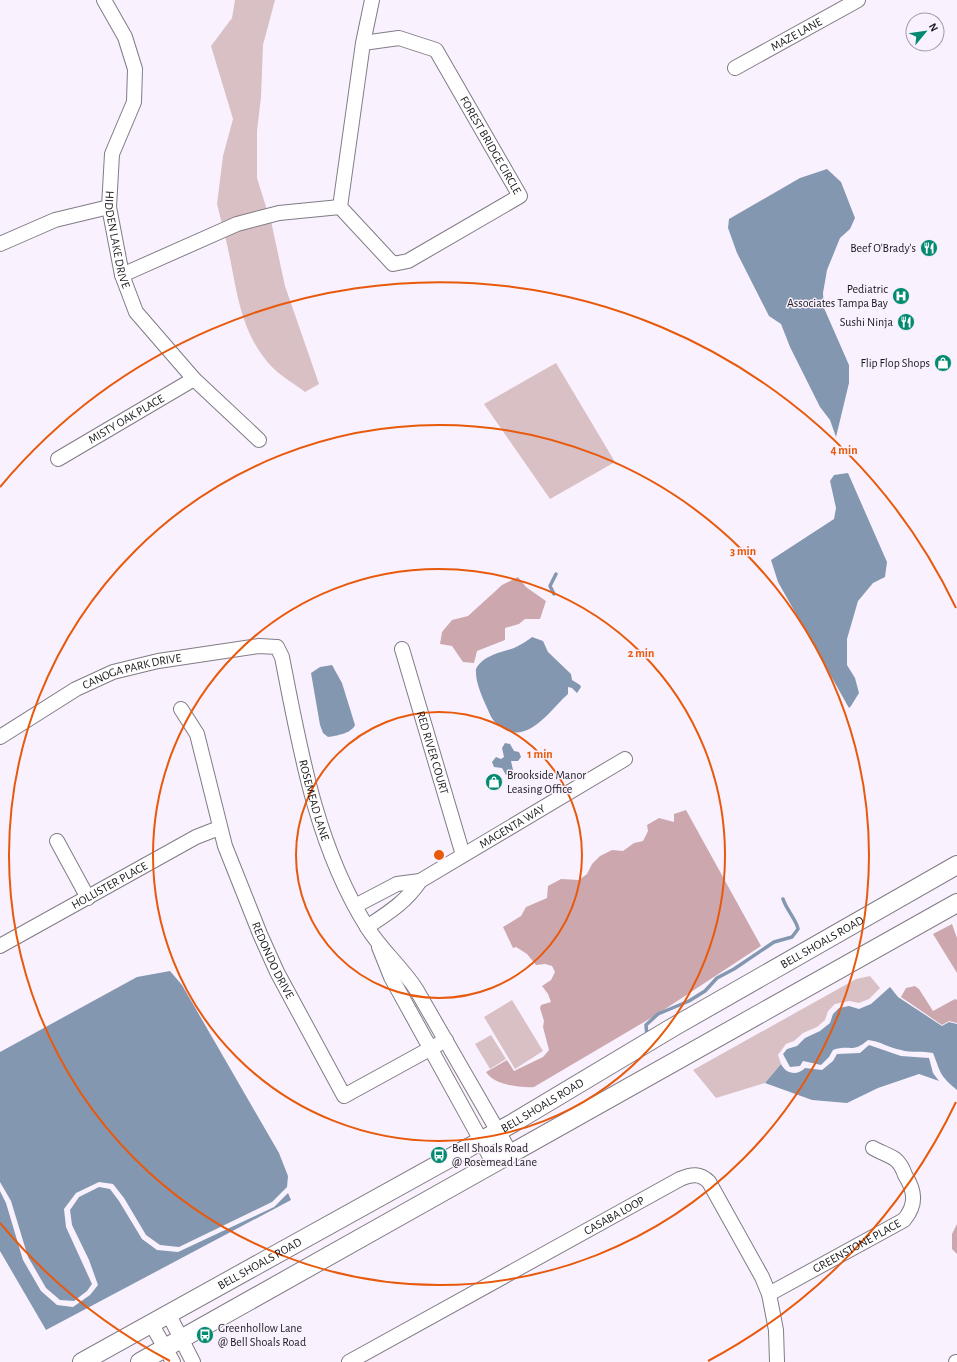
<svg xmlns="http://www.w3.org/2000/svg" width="957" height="1362" font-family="'Alegreya Sans',sans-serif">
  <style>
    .green { fill: #d9c0c4 }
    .forest { fill: #cca8ae }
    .water { fill: #8497b1 }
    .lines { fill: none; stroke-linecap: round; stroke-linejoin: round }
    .stream { stroke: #8497b1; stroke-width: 3.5 }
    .minor-casing { stroke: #817b85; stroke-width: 16 }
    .major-casing { stroke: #817b85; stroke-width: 20 }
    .minor { stroke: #fff; stroke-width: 14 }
    .major { stroke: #fff; stroke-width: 18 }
    .ring { fill: none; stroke: #e8590c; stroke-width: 2 }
    .labels { text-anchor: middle; stroke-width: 3; stroke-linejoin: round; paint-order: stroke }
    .street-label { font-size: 12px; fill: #1b191d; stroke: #f9f2fe }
    .poi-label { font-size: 12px; fill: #1b191d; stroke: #f9f2fe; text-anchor: end }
    .centre { fill: #e8590c; stroke: #f9f2fe; stroke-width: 2 }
    .ring-label { font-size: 12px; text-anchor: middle; font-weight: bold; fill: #e8590c; stroke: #f9f2fe; stroke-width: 3; stroke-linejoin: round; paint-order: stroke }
  </style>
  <rect width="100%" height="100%" fill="#f9f2fe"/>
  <g class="green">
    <polygon points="235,0 275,0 263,45 261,97 257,131 257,178 267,210 222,224 217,204 223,156 233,119 211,46 232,18"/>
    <path d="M271,221L285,286L319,384L305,392C295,384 282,377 273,368C237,331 237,283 225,236L238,230Z"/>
    <polygon points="556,363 615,462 550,499 484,404"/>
    <polygon points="870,976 880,988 869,999 859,1003 849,1001 835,1004 828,1011 825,1020 817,1027 803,1033 794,1041 786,1044 778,1055 781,1064 765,1083 716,1098 693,1070 856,979"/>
    <polygon points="512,1000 543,1051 515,1069 484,1017"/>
    <polygon points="491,1035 506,1059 490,1069 475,1044"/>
  </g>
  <g class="forest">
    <polygon points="518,577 526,587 546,601 540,619 525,619 519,624 505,628 505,640 477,651 474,663 463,662 452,646 440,644 442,632 452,620 468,616 502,585"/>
    <path d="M686,810L761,946L656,1015L534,1087C520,1088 494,1085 486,1072L507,1060L514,1071L543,1057L549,1050L543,1027L544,1021L540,1008L541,1005L551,1002L548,994L542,986L551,980L555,972L552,966L545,964L536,965L527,954L516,947L513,948L503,927L521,916L526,907L547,898L548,886L561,879L579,880L587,874L592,864L600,856L612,850L623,851L634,843L643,841L648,831L647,825L659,818L674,822V814Z"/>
    <polygon points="952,924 957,938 957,973 933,934"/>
    <polygon points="915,986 919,989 933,1011 955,999 957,1000 957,1023 949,1021 942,1025 901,997 906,988"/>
    <polygon points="957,1224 957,1254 952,1249 952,1234"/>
  </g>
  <g class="water">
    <polygon points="827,169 841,182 855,218 850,229 840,238 827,270 823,293 824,308 849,365 849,383 836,437 830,420 820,407 790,347 781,324 769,316 737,253 728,228 729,219 800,178"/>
    <polygon points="848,473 887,562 885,577 873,583 858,601 847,639 847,665 855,678 859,693 851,706 849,708 778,582 771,560 834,519 836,508 830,481 834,475"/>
    <path d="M532,637L543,641L548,652L571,674L572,680L580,685L581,687L577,693L572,688L568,687V694C552,708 530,742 506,730C496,725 492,720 488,710C483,698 475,683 476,669C482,656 501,652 514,648C517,647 529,640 532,637Z"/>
    <path d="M332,665L342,683L355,725C352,733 336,736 328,737L323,733L320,725L311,673L320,667Z"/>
    <polygon points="505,743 510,744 514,751 519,752 521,757 518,761 511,761 513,770 506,775 502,768 494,767 492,762 496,757 501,759 504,757 502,748"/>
    <polygon points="170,971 182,985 279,1153 288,1176 287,1187 272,1202 179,1247 160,1245 146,1235 124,1198 113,1184 99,1182 76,1193 64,1209 66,1227 92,1284 87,1291 74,1301 60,1300 46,1288 28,1257 11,1201 0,1182 0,1052 137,977"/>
    <path d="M890,987L898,997L942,1026L949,1022L957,1024V1090C939,1075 941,1073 933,1053C923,1051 911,1053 901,1050C889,1048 880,1041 868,1040C852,1054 850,1044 833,1050L829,1057L821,1065L803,1061L800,1066L790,1067L783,1054L787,1049L797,1046L805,1038L820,1031L830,1023L833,1014L839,1008L849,1006L859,1009L871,1004Z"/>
    <path d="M869,1045L901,1056L929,1058L933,1073L939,1081L919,1074L878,1088L847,1103L812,1100L765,1083L781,1064C786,1074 797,1076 805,1068L822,1070L833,1061L837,1054L860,1053Z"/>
    <polygon points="99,1187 110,1189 119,1201 142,1239 157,1250 178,1252 274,1207 288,1193 291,1200 46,1330 0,1251 0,1191 6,1203 23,1260 41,1291 57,1305 73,1307 90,1295 98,1285 89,1260 72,1225 70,1210 79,1197"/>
  </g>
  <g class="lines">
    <g class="stream">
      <polyline points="554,594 550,586 556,574"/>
      <path d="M647,1037L646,1025L658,1014L689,1001L705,991L717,978L734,969L774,942L792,937L798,929C797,921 786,909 783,899"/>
    </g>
    <g class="minor-casing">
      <g id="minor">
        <path id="s1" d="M104,0L125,37L135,69L134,102L112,154L109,207L122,275L136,312L194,379L259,440"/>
        <path id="s2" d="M363,43L399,38L436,50L520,196L408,261L393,264L340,207L363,43L372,0"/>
        <path id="s3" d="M735,68L858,0"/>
        <polyline points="0,244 55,220 109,207"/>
        <polyline points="122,275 237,224 279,213 340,207"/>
        <path id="s4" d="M58,459L194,379"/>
        <path id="s5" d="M402,649L463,855"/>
        <path id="s6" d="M181,709L197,734L225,846L260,934L277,972L344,1096L446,1040"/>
        <path id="s7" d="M0,737L76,689L113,672L158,661L259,646L277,647L282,657C300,749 316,846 367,927C381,950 401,966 416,989L511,1154"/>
        <polyline points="57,841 88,898"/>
        <polyline points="355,906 397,884 420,881"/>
        <path id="s8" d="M367,927C388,913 406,902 420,881L625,759"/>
        <path id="s9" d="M0,946L196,837L219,828"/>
        <polyline points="379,947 391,977 494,1164"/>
        <path id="s10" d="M769,1294L904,1220C917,1204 915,1191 905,1175C903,1169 900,1163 895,1159C889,1155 880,1152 873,1148"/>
        <polyline points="169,1315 193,1362"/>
        <polyline points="152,1325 173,1362"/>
        <path id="s11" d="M349,1362L680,1179C692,1174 700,1173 709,1182L762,1277L769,1294L776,1330L777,1362"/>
        <polyline points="956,1362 957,1362"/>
      </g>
    </g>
    <g class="major-casing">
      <g id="major">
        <path id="s12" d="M82,1362L513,1123L675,1026L957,865"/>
        <polyline points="140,1362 957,903"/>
      </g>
    </g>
    <use href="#minor" class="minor"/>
    <use href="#major" class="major"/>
  </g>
  <g class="ring">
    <circle cx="439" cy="855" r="143"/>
    <circle cx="439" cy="855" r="286"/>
    <circle cx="439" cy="855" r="430"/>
    <path d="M956 1102A573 573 0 0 1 708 1361M170 1361A573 573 0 0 1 0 1223M0 487A573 573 0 0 1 956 608"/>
  </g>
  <defs>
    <g id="restaurant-disc" transform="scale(0.9)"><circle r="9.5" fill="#048a70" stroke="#f9f2fe"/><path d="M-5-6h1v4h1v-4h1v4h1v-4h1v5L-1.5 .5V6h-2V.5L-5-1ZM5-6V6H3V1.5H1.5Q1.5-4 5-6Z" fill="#fff"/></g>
    <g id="hospital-disc" transform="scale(0.9)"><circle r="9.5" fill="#048a70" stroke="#f9f2fe"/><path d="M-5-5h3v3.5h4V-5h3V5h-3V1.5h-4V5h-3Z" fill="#fff"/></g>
    <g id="shop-disc" transform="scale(0.9)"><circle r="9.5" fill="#048a70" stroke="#f9f2fe"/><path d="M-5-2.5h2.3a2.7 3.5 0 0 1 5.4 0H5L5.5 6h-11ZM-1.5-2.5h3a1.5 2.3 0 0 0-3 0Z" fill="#fff"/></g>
    <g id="bus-disc" transform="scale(0.9)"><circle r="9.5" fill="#048a70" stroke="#f9f2fe"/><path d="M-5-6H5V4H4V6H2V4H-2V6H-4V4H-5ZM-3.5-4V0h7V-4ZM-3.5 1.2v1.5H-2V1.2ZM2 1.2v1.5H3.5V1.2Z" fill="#fff"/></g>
  </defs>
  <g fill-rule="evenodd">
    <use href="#restaurant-disc" x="929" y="248"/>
    <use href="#hospital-disc" x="901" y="296"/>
    <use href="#restaurant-disc" x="906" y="322"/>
    <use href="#shop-disc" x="943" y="363"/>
    <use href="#shop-disc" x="494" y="782"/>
    <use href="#bus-disc" x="439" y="1155"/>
    <use href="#bus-disc" x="205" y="1335"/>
  </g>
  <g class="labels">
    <g class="street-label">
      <text dy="4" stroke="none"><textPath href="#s3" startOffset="70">MAZE LANE</textPath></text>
      <text dy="4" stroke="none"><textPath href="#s2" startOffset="185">FOREST BRIDGE CIRCLE</textPath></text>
      <text dy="4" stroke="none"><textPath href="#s1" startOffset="252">HIDDEN LAKE DRIVE</textPath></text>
      <text dy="4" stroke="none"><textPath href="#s4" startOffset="79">MISTY OAK PLACE</textPath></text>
      <text dy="4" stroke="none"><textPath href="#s7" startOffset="149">CANOGA PARK DRIVE</textPath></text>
      <text dy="4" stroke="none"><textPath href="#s5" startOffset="108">RED RIVER COURT</textPath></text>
      <text dy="4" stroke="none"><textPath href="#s7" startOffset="455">ROSEMEAD LANE</textPath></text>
      <text dy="4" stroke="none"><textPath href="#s8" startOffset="178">MAGENTA WAY</textPath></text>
      <text dy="4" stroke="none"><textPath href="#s9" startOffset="125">HOLLISTER PLACE</textPath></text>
      <text dy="4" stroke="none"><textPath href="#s12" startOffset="851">BELL SHOALS ROAD</textPath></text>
      <text dy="4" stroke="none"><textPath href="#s6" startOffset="269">REDONDO DRIVE</textPath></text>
      <text dy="4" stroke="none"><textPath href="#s12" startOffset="527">BELL SHOALS ROAD</textPath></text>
      <text dy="4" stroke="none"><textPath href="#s11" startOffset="303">CASABA LOOP</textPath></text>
      <text dy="4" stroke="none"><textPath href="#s10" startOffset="100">GREENSTONE PLACE</textPath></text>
      <text dy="4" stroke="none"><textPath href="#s12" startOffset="203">BELL SHOALS ROAD</textPath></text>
    </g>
    <g class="poi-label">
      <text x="916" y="252">Beef O'Brady's</text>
      <text x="888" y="293">Pediatric<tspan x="888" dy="14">Associates Tampa Bay</tspan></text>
      <text x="893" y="326">Sushi Ninja</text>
      <text x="930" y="367">Flip Flop Shops</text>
      <text x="507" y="779" text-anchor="start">Brookside Manor<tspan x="507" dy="14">Leasing Office</tspan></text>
      <text x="452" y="1152" text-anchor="start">Bell Shoals Road<tspan x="452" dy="14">@ Rosemead Lane</tspan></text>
      <text x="218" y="1332" text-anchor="start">Greenhollow Lane<tspan x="218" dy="14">@ Bell Shoals Road</tspan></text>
    </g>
  </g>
  <circle cx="439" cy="855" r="6" class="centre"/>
  <g class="ring-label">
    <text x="844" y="454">4 min</text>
    <text x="743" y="555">3 min</text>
    <text x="641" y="657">2 min</text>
    <text x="540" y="758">1 min</text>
  </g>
  <g transform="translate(925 32) rotate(61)"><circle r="19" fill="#f9f2fe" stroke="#a09ba4"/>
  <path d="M0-3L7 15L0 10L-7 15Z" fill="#048a70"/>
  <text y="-6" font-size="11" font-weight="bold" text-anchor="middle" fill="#1b191d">N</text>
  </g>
</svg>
